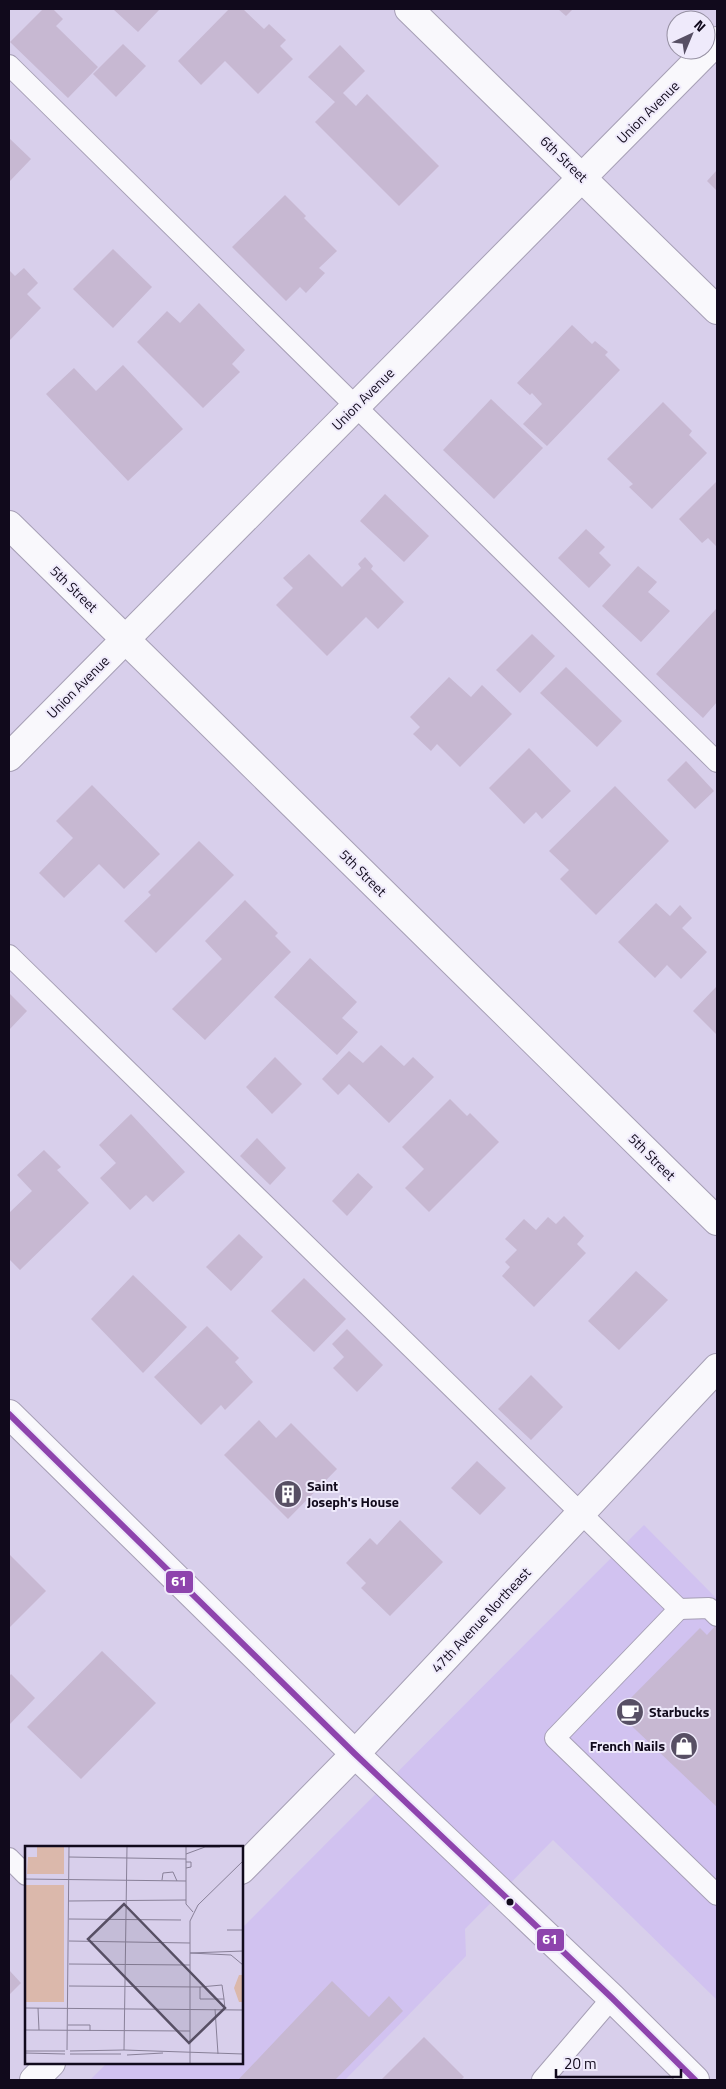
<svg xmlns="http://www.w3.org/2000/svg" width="726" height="2089" font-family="'Titillium Web',sans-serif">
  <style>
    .built { fill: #d1c2f0 }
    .building { fill: #c7b8d2 }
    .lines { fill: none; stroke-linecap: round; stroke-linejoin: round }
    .lane-casing { stroke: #a69fb5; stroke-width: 22 }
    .street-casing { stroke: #a69fb5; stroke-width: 30 }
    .secondary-casing { stroke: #a69fb5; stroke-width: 30 }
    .lane { stroke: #f9f8fc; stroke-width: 20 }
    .street { stroke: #f9f8fc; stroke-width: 28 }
    .secondary { stroke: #f9f8fc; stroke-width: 28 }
    .bus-1-casing { stroke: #efeafb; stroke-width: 10 }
    .bus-1 { stroke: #8e44ad; stroke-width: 6 }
    .bus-dot { fill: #110a1c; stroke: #efeafb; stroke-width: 2 }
    .labels { text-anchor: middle; stroke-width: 4; stroke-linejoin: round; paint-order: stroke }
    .street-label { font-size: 14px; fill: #110a1c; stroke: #efeafb }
    .poi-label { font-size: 14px; font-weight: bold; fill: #110a1c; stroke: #efeafb; text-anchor: start }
    .inset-road { fill: none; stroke: #888098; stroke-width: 1 }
    .view { fill: #574f64; fill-opacity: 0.15; stroke: #574f64; stroke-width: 2.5 }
    .inset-edge { fill: none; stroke: #110a1c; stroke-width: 2.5 }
    .line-badge { stroke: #efeafb; stroke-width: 2 }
    .badge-label { font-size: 14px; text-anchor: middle; font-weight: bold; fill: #fff }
  </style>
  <rect width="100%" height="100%" fill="#d8cfeb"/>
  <polygon class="built" points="644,1525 717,1599 717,2000 553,1840 465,1929 466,1956 345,2080 90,2080 107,2063 241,2063 241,1929"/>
  <g class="building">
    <polygon points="43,9 53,9 63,19 56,26 98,67 68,98 10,42"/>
    <polygon points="113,9 160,9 138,32"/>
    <polygon points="229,9 243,9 264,29 269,24 286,40 280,46 293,59 258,94 225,61 201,85 178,61"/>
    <polygon points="558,9 573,9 566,16"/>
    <polygon points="123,44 146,66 116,97 93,74"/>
    <polygon points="340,45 365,71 343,93 356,106 367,94 439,166 399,206 315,122 335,102 308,77"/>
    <polygon points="9,138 31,159 9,182"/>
    <polygon points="717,170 717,191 707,181"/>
    <polygon points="285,195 306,216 304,218 337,251 319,268 325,273 306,293 300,287 286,301 232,247"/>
    <polygon points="113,249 152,287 113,328 73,289"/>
    <polygon points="24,268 38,283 27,294 41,308 9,341 9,270 15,276"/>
    <polygon points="199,303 245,350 232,364 240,372 203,408 137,342 167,311 180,323"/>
    <polygon points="572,325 592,344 595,341 608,352 605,355 620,370 547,446 523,424 542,404 532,393 530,395 517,383"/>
    <polygon points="123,365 183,429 128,481 46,394 74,368 96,391"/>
    <polygon points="491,399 543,448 494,499 443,450"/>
    <polygon points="663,402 692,431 689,435 707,453 652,509 629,487 633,484 607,459"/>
    <polygon points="717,481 717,547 708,538 702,543 679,519"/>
    <polygon points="385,494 429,536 404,562 360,521"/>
    <polygon points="586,529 605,547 599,553 611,565 589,588 558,558"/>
    <polygon points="309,554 342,587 361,568 358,564 365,557 373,566 371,569 404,602 378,629 366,617 327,656 276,605 293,588 283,578"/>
    <polygon points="638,566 657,582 648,592 670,611 641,642 602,606"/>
    <polygon points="716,609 717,611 717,702 703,718 656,674"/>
    <polygon points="532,634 555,656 520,693 496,670"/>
    <polygon points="566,667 622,721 597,747 540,693"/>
    <polygon points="449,677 471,697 482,685 512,714 460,767 437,744 431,751 413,734 420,727 410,717"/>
    <polygon points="529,748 571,791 542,819 536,812 524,824 489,788"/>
    <polygon points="686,761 714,791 695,809 667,780"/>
    <polygon points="92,785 160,854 124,889 99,864 64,898 39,873 73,838 56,821"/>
    <polygon points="615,786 669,841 596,915 560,879 569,870 549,851"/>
    <polygon points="199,841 234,875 156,953 124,921 151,895 148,892"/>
    <polygon points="245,900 278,933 275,936 291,952 205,1040 172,1009 222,959 205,941"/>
    <polygon points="656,903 670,916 680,905 692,918 682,928 707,952 681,979 667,965 655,978 618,942"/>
    <polygon points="310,958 357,1002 342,1018 358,1032 337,1055 274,997"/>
    <polygon points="717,986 717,1035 693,1011"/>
    <polygon points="9,993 27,1011 9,1030"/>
    <polygon points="381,1045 404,1066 413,1057 434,1077 389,1123 349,1084 338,1095 322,1079 349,1051 363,1063"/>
    <polygon points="275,1057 302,1084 272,1114 246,1087"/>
    <polygon points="450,1099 467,1116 470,1113 499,1142 429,1212 405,1188 424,1169 402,1147"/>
    <polygon points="131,1114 185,1172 153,1202 146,1195 130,1210 100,1178 116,1163 99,1145"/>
    <polygon points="257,1138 286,1168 270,1185 240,1156"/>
    <polygon points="44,1150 61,1167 57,1170 89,1203 20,1270 9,1259 9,1213 32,1191 17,1175"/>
    <polygon points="358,1173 373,1187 347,1216 332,1201"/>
    <polygon points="564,1216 584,1236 577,1244 586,1253 534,1307 502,1276 510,1267 505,1262 517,1250 505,1239 524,1219 536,1230 548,1217 556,1224"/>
    <polygon points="239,1234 263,1257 231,1291 206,1267"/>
    <polygon points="636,1271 668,1300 619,1350 588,1321"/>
    <polygon points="133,1275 187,1327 143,1373 91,1319"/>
    <polygon points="304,1278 346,1319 314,1352 271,1311"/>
    <polygon points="207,1326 239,1358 235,1362 253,1382 225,1410 221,1405 201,1425 154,1377"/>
    <polygon points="347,1329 383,1365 357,1392 333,1368 344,1357 332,1344"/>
    <polygon points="531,1375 563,1407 531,1440 498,1409"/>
    <polygon points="259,1420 276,1438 291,1423 337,1469 288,1519 224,1455"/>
    <polygon points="477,1461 506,1488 480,1515 451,1488"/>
    <polygon points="400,1520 443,1562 390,1616 361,1588 366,1583 346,1563 370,1538 377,1545"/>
    <polygon points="9,1554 46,1591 9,1628"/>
    <polygon points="717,1624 717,1807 617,1712 700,1628 707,1635"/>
    <polygon points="102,1651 156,1703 81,1779 27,1727"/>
    <polygon points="11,1674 35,1698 9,1725 9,1677"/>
    <polygon points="9,1970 21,1983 9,1995"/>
    <polygon points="332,1981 369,2017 389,1996 403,2011 335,2080 238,2080"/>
    <polygon points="424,2037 464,2077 461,2080 382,2079"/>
  </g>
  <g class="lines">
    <g class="lane-casing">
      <g id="lane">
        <polyline points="9,65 717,762"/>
        <polyline points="9,955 679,1609 555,1738 717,1895"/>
        <polyline points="679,1609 709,1608 717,1616"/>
        <polyline points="9,1858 26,1875"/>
        <polyline points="542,2080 612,1998"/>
      </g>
    </g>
    <g class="street-casing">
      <g id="street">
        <polyline points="409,9 717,310"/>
        <polyline points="9,525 717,1221"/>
        <polyline points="9,757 717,41"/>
        <polyline points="241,1870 355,1754"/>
        <polyline points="34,2080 51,2063"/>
      </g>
    </g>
    <g class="secondary-casing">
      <g id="secondary">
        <polyline points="9,1414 355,1754 612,1998 695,2080"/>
        <polyline points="355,1754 717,1368"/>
      </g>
    </g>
    <use href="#lane" class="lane"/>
    <use href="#street" class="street"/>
    <use href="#secondary" class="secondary"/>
    <g class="bus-1-casing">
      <polyline id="bus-1" points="9,1414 355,1754 612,1998 695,2080"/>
    </g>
    <use href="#bus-1" class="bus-1"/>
  </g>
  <defs>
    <g id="building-disc" transform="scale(1.4375)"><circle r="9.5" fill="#574f64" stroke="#efeafb"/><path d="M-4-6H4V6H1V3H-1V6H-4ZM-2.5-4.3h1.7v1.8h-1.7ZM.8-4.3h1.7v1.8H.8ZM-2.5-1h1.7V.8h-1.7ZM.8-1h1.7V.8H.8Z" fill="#fff"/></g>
    <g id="cafe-disc" transform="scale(1.4375)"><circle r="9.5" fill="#574f64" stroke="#efeafb"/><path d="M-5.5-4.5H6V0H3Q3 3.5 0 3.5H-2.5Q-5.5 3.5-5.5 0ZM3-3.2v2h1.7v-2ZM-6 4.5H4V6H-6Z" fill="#fff"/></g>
    <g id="shop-disc" transform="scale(1.4375)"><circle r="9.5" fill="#574f64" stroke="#efeafb"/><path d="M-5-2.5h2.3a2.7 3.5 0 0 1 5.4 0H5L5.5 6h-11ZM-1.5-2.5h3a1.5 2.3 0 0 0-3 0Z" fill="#fff"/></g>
  </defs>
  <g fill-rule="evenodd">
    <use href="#building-disc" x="288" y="1494"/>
    <use href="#cafe-disc" x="630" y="1712"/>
    <use href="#shop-disc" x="684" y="1746"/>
  </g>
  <circle class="bus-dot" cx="510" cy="1902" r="4.5"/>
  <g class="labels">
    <g class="street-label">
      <text transform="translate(648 112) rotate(-45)" y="5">Union Avenue</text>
      <text transform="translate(564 159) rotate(44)" y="5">6th Street</text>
      <text transform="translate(363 399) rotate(-45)" y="5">Union Avenue</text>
      <text transform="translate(74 589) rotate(44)" y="5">5th Street</text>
      <text transform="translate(78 687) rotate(-45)" y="5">Union Avenue</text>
      <text transform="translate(363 873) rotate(45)" y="5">5th Street</text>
      <text transform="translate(652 1157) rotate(45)" y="5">5th Street</text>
      <text transform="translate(481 1620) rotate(-47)" y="5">47th Avenue Northeast</text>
    </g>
    <g class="poi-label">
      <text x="307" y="1491">Saint<tspan x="307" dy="16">Joseph's House</tspan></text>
      <text x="649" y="1717">Starbucks</text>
      <text x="665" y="1751" text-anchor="end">French Nails</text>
    </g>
  </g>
  <g transform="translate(25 1846)">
    <rect width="218" height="218" fill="#d8cfeb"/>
    <path d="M12,0H39V28H2L3,11H12ZM0,39H39V156H0ZM214,129H217L218,156H214L209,142Z" fill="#dbb8ab"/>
    <path class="inset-road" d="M161,0V58L168,66M161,8L180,1H195M44,11L161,13M161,22L166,21V16H161M0,33L161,35M137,34L138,27L148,26L152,35M44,55L161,54M44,73L156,74M202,84H218M44,95L165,97M165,107L206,109L218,119M165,107L218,105M44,118L165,119M44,140L175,141V153H199L200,163M175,141L197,139L199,153M0,162L218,164M13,162L14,184M190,163L193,208M43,179H65V185M0,184L165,185M42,204L44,0M99,204L102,0M99,204L218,208M0,205H40M45,205L99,204M0,207L40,208M45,208H96M102,209L138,207M165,217V75L173,59L218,15"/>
    <path class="view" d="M99,58L200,162L164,197L63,93Z"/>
    <rect width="218" height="218" class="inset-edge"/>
  </g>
  <g class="line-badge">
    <rect x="165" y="1570" width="29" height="24" rx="5" fill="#8e44ad"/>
    <rect x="536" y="1928" width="29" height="24" rx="5" fill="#8e44ad"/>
  </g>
  <g class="badge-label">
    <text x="179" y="1586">61</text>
    <text x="550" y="1944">61</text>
  </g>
  <rect width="726" height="2089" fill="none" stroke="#110a1c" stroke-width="20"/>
  <g transform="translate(691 35) rotate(44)"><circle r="24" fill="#efeafb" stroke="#9690a2"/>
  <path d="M0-4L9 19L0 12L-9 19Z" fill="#574f64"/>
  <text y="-8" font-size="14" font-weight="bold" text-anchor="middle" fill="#110a1c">N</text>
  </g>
  <path d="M556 2069v8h125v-8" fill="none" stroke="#110a1c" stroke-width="2.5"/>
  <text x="564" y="2069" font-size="15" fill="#110a1c" stroke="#efeafb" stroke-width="4" paint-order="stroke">20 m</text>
</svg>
